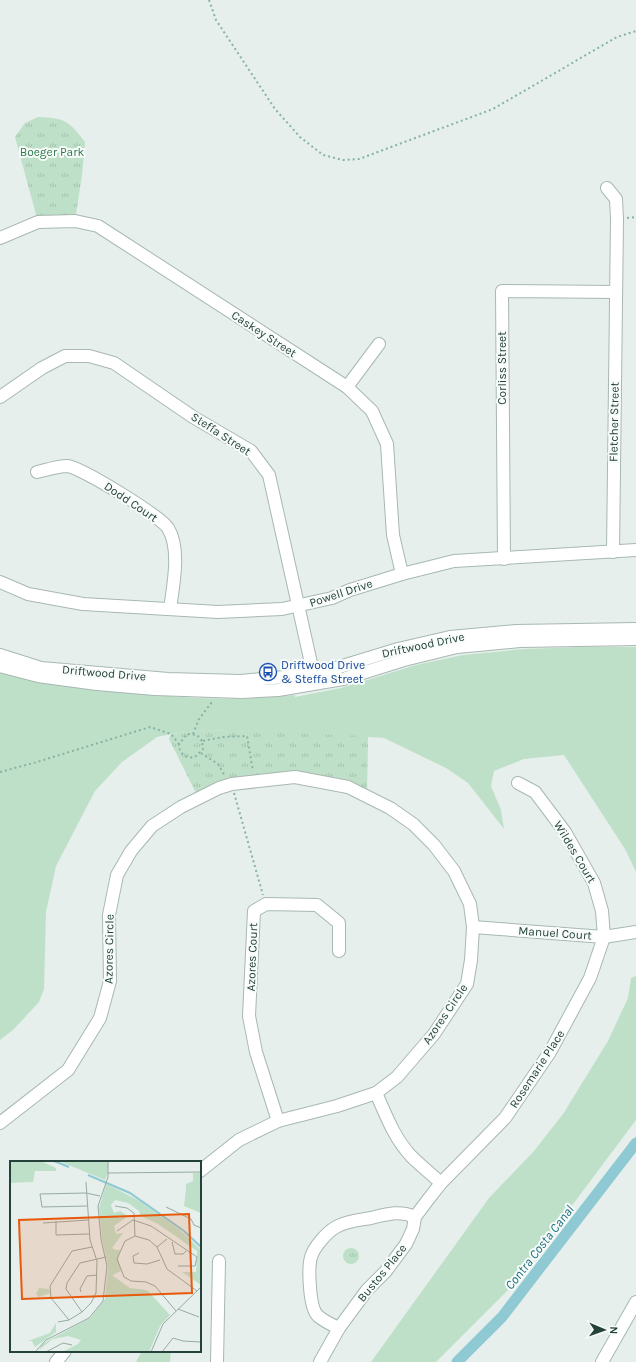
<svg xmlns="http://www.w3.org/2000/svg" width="636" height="1362" font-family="Karla,sans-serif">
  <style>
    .green { fill: #bfe0c8 }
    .park { fill: url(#park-tufts) }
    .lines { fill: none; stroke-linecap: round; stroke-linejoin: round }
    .canal { stroke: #8ec9d4; stroke-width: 11 }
    .minor-casing { stroke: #a8b8b2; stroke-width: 14 }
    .tertiary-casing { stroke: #a8b8b2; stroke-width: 14 }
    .path { stroke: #86b3a5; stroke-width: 2; stroke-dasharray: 2 3; stroke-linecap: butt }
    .minor { stroke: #fff; stroke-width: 12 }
    .tertiary { stroke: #fff; stroke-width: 12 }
    .labels { text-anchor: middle; stroke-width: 4; stroke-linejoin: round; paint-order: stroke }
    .park-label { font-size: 12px; fill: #2d7a4b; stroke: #f7fbf9 }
    .street-label { font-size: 12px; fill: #24423a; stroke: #f7fbf9 }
    .transit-label { font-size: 12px; fill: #164399; stroke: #f7fbf9; text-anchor: start }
    .water-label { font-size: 13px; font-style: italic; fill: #1c6f80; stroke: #f7fbf9 }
    .inset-river { fill: none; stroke: #8ec9d4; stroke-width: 2 }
    .inset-road { fill: none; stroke: #98aaa4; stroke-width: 1 }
    .view { fill: #e8590c; fill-opacity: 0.15; stroke: #e8590c; stroke-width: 2 }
    .inset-edge { fill: none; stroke: #24423a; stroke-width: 2 }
  </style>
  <defs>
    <pattern id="park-tufts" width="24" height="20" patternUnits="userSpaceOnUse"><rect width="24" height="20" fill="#bfe0c8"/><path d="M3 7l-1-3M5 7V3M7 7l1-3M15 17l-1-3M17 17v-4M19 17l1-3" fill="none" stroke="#a4c1ad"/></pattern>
  </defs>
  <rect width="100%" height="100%" fill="#e6efeb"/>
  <g class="green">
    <polygon points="581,647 636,647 636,872 625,849 564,755 524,759 494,771 491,786 501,810 504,829 468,783 446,768 384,738 368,737 367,767 318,735 206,730 171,734 157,737 122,762 95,791 56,866 46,912 44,989 39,1002 14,1029 0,1040 0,671 45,683 118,692 197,698 241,699 295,695 295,697 341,688 416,665 463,655 524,649"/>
    <polygon points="636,976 636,1120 511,1287 436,1362 371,1362 489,1198 534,1151 563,1114 608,1041 628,998 631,978"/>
    <polygon points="142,1351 171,1351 170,1362 136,1362"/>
  </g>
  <g class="park">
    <path d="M38,117C65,118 69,121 85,142L82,175L75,221L38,222L15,137L25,123Z"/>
    <polygon points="206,730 368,736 367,795 295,777 254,780 199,799 169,739 171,734"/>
    <circle cx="351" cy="1256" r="8"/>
  </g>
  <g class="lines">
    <polyline class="canal" points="457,1362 502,1317 636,1143"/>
    <g class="minor-casing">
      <g id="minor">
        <polyline points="607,188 616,199 617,219 613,552"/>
        <polyline points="0,238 38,222 75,221 98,226 347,387 372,411 387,444 393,535 402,574"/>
        <polyline points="347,387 379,344"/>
        <polyline points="0,397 42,368 65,356 89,356 114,363 193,417 251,451 269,475 315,681"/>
        <path d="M37,472C46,470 58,466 67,466C81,467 160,516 168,528C181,549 173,586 170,609"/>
        <polyline points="504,559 502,291 616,292"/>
        <polyline points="0,582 28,594 83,604 218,612 282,609 332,598 350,590 402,574 454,561 636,550"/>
        <polyline points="473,927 604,937 636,932"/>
        <path d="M376,1093C386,1115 394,1138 411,1156C420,1165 431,1174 441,1183"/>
        <polyline points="278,1121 256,1052 249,1016 254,911 266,904 317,905 339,923 339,951"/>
        <polyline points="0,1123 68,1070 100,1018 110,981 109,915 117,875 131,851 152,826 181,807 219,788 232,784 295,777 348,787 390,808 413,824 434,845 454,871 470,904 473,927 471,960 467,984 434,1034 397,1077 376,1093 337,1106 278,1121 239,1140 200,1171"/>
        <path d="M339,1328C332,1325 324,1321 318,1316C309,1308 308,1268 311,1257C314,1247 327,1232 336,1227C346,1221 360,1220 371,1218C387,1214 400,1210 415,1217"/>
        <polyline points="56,1362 65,1351"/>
        <polyline points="217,1362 219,1261"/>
        <polyline points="320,1362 339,1328 367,1290 386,1271 406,1244 413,1229 415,1217 427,1201 441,1183 505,1118 550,1052 590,978 604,937 602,911 594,883 565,832 535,792 518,783"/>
        <polyline points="602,1362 636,1302"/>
      </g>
    </g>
    <g class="tertiary-casing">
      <g id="tertiary">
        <polyline points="0,655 41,668 168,679 241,681 284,677 336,668 398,649 450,637 516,631 636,629"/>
        <polyline points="0,666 38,676 97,684 155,689 242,692 278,690 343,679 404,660 457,647 520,641 636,639"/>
      </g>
    </g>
    <g class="path">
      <polyline points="209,0 216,20 275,109 300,137 323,155 343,160 359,159 493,109 617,37 636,31"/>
      <polyline points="627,218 636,217"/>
      <polyline points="193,734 199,719 212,702"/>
      <path d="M202,741L197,735L187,734L179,744C179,753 185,759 195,757L203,749L202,741L223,737L247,736L253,771"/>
      <polyline points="201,753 218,764 225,776"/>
      <polyline points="0,772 37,762 150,727 171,734 179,744"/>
      <polyline points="234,793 263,895"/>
    </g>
    <use href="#minor" class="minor"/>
    <use href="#tertiary" class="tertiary"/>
  </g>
  <defs>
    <g id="bus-ring" transform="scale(0.9)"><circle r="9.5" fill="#f7fbf9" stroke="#1a4fb4" stroke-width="1.5"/><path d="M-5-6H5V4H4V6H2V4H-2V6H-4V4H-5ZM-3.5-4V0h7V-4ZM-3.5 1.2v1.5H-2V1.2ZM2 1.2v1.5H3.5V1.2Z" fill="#1a4fb4"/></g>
  </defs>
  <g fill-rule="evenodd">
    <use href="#bus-ring" x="268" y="672"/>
  </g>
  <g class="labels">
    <g class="park-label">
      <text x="52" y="156">Boeger Park</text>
    </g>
    <g class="street-label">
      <text transform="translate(264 334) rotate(33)" y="4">Caskey Street</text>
      <text transform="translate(502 368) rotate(-90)" y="4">Corliss Street</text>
      <text transform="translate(614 422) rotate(-89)" y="4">Fletcher Street</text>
      <text transform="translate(221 434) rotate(33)" y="4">Steffa Street</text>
      <text transform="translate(131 502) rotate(34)" y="4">Dodd Court</text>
      <text transform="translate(341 593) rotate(-18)" y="4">Powell Drive</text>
      <text transform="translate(423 645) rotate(-12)" y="4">Driftwood Drive</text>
      <text transform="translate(104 673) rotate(5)" y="4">Driftwood Drive</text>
      <text transform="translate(575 852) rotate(59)" y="4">Wildes Court</text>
      <text transform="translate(555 933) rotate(4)" y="4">Manuel Court</text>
      <text transform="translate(109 949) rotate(-89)" y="4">Azores Circle</text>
      <text transform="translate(252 957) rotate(-88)" y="4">Azores Court</text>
      <text transform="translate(445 1014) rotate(-56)" y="4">Azores Circle</text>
      <text transform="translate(537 1069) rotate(-57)" y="4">Rosemarie Place</text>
      <text transform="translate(382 1273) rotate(-51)" y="4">Bustos Place</text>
    </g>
    <g class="transit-label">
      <text x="281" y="669">Driftwood Drive<tspan x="281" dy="14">&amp; Steffa Street</tspan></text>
    </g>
    <g class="water-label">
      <text transform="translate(539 1247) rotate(-52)" y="5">Contra Costa Canal</text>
    </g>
  </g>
  <g transform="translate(10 1161)">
    <rect width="191" height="191" fill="#e6efeb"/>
    <path d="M0,0H31L46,7V10H25L23,21L0,22ZM49,0H98V12L95,19ZM96,23L128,39L170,69L191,89V124L172,111H186L187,90L148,63L131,55L129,50L118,42L105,39L101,44L104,52L110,50L118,55L104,65L106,73L113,72L102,87L106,89L103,115L120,127L137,129L160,154L150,165L139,191H52L68,183L71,179L58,175L43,178L29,189L32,183L80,157L95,138L98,105L92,78L89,47ZM176,28H191V52L174,45ZM46,162V171L25,186L22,180H18L40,172Z" fill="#bfe0c8"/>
    <path d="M183,12H191V28H176V23L183,20ZM102,89H110L108,98L111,110L103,114ZM29,127L39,128L40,132L29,136L26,133Z" fill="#bfe0c8"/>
    <path class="inset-river" d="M44,0L59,6M78,14L120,32L174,70L191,86"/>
    <path class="inset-road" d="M98,12L191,11M77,45L32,46L30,33L76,32L90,35M105,45L117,47L124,52L125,75M156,46L181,58L184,64L191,67M46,60V74L79,73M33,62L78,59M107,70L123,59L141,65L187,96L185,105H168M162,81L165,93H173L176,90M147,86L157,78M129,92L123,95L124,102L137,103L150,99M71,131L70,128L77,115L87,114M168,148L189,156M166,150L145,125L136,121L121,120L114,116L107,98L115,80L125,75L139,79L147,86L157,108L187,130M72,151L56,128L57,122L70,102L96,96M59,159L41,137L40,125L62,90L82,86M48,161L59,159L72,151L81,142L86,132L87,100L80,79L76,21M25,191L36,179L79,157L93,140L97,105L91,78L88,45L98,16V0M36,191L53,182L62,184M141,191L153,163L191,126M152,191L163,177L173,180L191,181"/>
    <path class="view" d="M179,53L182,132L12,138L9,59Z"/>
    <rect width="191" height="191" class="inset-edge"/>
  </g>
  <g transform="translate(604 1330) rotate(92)" stroke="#f7fbf9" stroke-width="3" paint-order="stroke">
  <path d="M0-3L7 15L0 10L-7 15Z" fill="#24423a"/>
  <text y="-6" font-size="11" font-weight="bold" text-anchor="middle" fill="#24423a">N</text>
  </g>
</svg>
